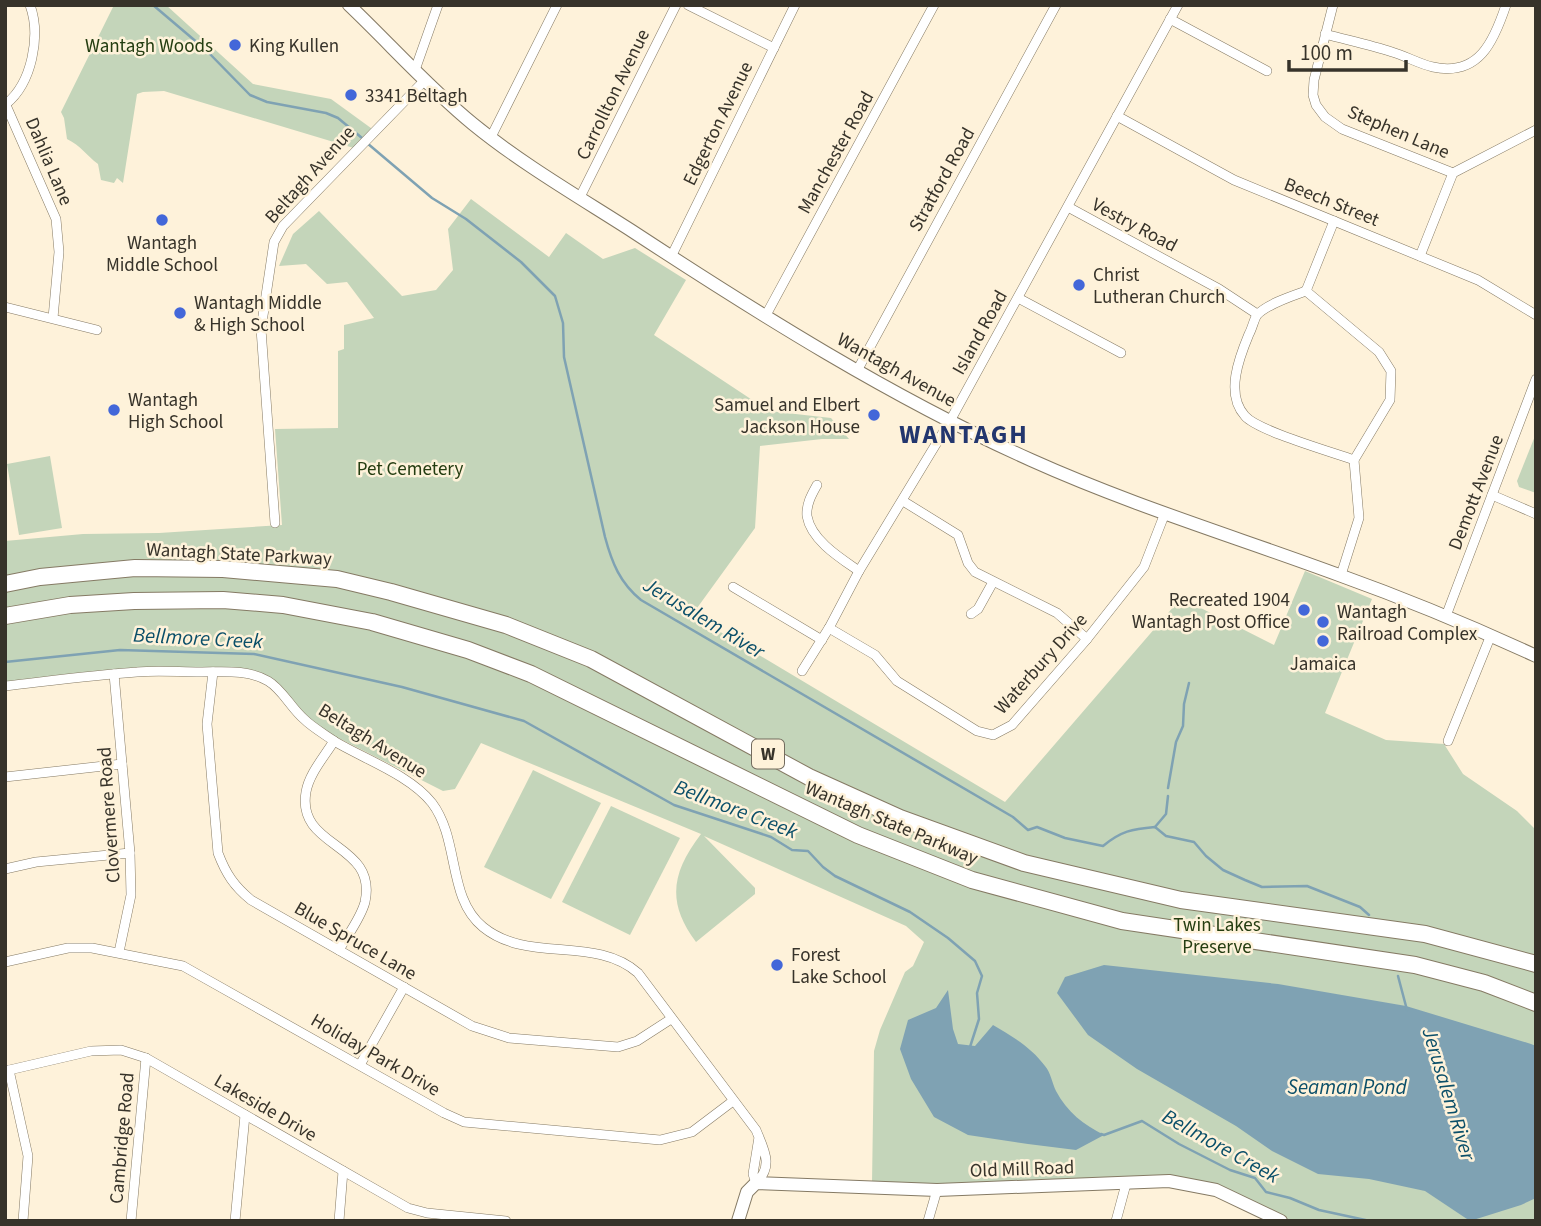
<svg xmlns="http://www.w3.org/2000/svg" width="1541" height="1226" font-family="'Source Sans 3',sans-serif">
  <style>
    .green { fill: #c4d5ba }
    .water { fill: #7fa2b3 }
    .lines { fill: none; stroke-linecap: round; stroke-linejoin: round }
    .stream { stroke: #7fa2b3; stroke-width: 2.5 }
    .street-casing { stroke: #857a64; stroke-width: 10 }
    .secondary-casing { stroke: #857a64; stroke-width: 14 }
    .highway-casing { stroke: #857a64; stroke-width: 18 }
    .street { stroke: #fff; stroke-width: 9 }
    .secondary { stroke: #fff; stroke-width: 12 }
    .highway { stroke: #fff; stroke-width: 16 }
    .poi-dot { fill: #4367d9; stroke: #fef2da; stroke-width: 2.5 }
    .labels { text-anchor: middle; stroke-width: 5; stroke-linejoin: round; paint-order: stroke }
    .shield { fill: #fef2da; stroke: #736c5f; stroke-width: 2 }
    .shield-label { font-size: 18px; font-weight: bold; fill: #37332a }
    .park-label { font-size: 19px; fill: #243d11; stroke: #fef2da }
    .poi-label { font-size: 19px; fill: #37332a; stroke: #fef2da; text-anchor: start }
    .street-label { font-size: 19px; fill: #37332a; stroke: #fef2da }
    .water-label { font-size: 21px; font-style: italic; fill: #0b4f69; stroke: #fef2da }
    .district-label { font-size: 26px; font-weight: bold; letter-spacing: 2px; fill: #23366e; stroke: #fef2da }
  </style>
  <rect width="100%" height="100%" fill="#fef2da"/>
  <g class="green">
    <path d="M114,5H166L253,84L331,99L375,131L357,149L164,91L143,92L137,94L123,183L117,178L114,183L101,180L98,164C86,155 81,146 67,139L64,118L61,112Z"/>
    <path d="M471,199L549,257L566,233L603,259L635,248L686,280L654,335L769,411L831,418L849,439H822L760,446L755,528L692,615L1005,802L1181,598L1274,645L1305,571L1372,599L1325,713L1386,740L1444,744L1463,774L1517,811L1536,830V1221H1288L1213,1186L908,1187L872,1183L874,1051L880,1030L905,972L913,966L924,942L906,926L704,836L755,888V894L696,942C666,902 672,872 701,834L481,743L455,789L443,791L305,721L269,681L246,673L138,672L5,686V541L83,534L159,533L282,525L275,429L338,428V351L344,349V325L374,318L347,282L327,284L306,264L279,266L293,234L319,211L402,296L436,290L453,270L448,229Z"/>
    <polygon points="1535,436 1536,436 1536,493 1519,487 1517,481"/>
    <polygon points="50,456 62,528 19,535 7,464"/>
    <polygon points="533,770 601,803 551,899 484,867"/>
    <polygon points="611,806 680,838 630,935 562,902"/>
  </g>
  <g class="water">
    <polygon points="1104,965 1278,984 1406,1006 1531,1044 1536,1046 1536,1198 1521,1205 1470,1221 1425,1191 1369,1179 1318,1174 1272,1151 1236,1126 1137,1069 1088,1035 1057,993 1065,977"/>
    <path d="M948,990L953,1029L958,1044L975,1046L993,1025C1012,1036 1032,1048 1045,1066C1051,1073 1052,1083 1056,1091C1067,1112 1084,1125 1104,1135L1076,1150L1028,1144L968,1135L934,1117L911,1079L900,1049L908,1020L936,1008Z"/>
  </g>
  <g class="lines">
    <g class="stream">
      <polyline points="153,5 206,50 250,95 267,102 326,113 338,118 362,138"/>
      <path d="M367,143L432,198L466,219L521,262L555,296L563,323L564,357L605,537C612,563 620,583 641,600L1013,817L1028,830L1037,827L1065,838L1103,846C1121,831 1132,829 1155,827L1166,836L1194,842L1206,856L1223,870L1245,880L1262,887L1307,886L1360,907L1369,915"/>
      <polyline points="5,662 120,650 254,654 402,687 524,721 674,805 771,837 792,850 808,851 823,867 835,876 910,912 948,938 975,961 982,976 977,993 979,1019 970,1047"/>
      <polyline points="1168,788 1176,742 1183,726 1184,704 1189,683"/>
      <polyline points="1155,827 1166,814 1168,796"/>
      <polyline points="1398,976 1407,1010"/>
      <polyline points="1101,1134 1104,1135 1142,1121 1179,1144 1230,1170 1255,1178 1266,1192 1290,1198 1319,1210 1370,1221"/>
    </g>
    <g class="street-casing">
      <g id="street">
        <polyline points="688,5 774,48"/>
        <polyline points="1333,5 1314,80 1313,95 1316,105 1325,117 1342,129 1453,173"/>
        <polyline points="1170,19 1267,71"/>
        <path d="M1325,34C1347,40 1370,45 1392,52C1406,56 1419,64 1433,67C1479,77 1494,41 1506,5"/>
        <polyline points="415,70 438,5"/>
        <polyline points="5,103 56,219 59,252 53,318"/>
        <path d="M6,104C32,83 41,36 30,5"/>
        <polyline points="1117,116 1234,180 1478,280 1536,315"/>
        <polyline points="491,137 557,5"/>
        <polyline points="580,197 676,5"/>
        <polyline points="1068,207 1219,289 1257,314"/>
        <polyline points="1420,256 1453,173 1536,130"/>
        <polyline points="671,257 795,5"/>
        <polyline points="1306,291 1379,352 1391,371 1390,400 1354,460 1359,518 1341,575"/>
        <path d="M1306,291C1292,296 1267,304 1257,315C1254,319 1252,329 1249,334C1239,358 1225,394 1245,416C1258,431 1332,452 1354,460"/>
        <polyline points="1306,291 1334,221"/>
        <polyline points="1018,298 1121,353"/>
        <polyline points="5,307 97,330"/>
        <polyline points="766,315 934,5"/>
        <polyline points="858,369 1056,5"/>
        <path d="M817,485C812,494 806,504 807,516C811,540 840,558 859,571"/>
        <polyline points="1492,495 1536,514"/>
        <polyline points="903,501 958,535 968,563 975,572 1057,613 1087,639"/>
        <polyline points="275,523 261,329 274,242 283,226 424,81"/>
        <polyline points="733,587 822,640"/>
        <polyline points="971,614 978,609 993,582"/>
        <polyline points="1446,616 1536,379"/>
        <polyline points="829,628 875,655 897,681 977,731 993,735 1012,725 1087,639 1144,567 1165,513"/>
        <polyline points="802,671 829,628 859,571 950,421 1178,5"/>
        <path d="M213,672L207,724L218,853C226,874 234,886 251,900L472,1026L509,1038L618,1047L637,1041L671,1019"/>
        <polyline points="114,674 130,853 131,895 119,952"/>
        <path d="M5,686C49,681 93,675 137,672C158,670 179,672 200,672C222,672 248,669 268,681C282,689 291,708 304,719C312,727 324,734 334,741C364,759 410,775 432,803C460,840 447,898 483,927C528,964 595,935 638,973L756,1130C764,1150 774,1166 756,1183L753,1174L759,1137"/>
        <path d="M334,741C324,757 309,774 306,792C296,849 378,842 365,902C361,918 347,936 339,950"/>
        <polyline points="1448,741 1491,635"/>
        <polyline points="5,777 122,764"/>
        <polyline points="5,869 36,862 130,853"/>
        <polyline points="5,962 68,948 92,948 183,966 444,1113 464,1122 660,1140 692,1132 733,1101"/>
        <polyline points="360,1065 404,987"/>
        <polyline points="9,1070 28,1156 23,1221"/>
        <polyline points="5,1071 91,1051 121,1050 146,1058 408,1208 427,1213 506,1221"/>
        <polyline points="131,1221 146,1058"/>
        <polyline points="235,1221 245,1115"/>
        <polyline points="339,1221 343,1171"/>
        <polyline points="928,1221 937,1190"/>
        <polyline points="1116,1221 1126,1184"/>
      </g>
    </g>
    <g class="secondary-casing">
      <g id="secondary">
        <path d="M349,5C391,45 429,88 473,124C522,164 579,197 632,231C757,313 894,399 1031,460C1131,505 1236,537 1339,575C1406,599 1471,626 1536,656"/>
        <polyline points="738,1221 747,1192 756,1183 937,1190 1169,1181 1216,1190 1281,1221"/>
      </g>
    </g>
    <g class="highway-casing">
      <g id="highway">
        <polyline points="5,584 40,577 135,568 223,569 337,579 391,592 506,625 591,659 809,777 900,818 1024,863 1181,900 1425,934 1536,964"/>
        <polyline points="5,616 70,605 134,601 223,600 283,605 372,622 468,650 531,674 858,835 972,880 1122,921 1415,965 1484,983 1536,1003"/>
      </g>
    </g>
    <use href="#street" class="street"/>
    <use href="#secondary" class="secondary"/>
    <use href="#highway" class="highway"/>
  </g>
  <g class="poi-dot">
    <circle cx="235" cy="45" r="7"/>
    <circle cx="351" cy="95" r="7"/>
    <circle cx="162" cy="220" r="7"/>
    <circle cx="1079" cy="285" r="7"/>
    <circle cx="180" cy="313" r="7"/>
    <circle cx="114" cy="410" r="7"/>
    <circle cx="874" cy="415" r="7"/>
    <circle cx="1304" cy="610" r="7"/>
    <circle cx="1323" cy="622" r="7"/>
    <circle cx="1323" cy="641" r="7"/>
    <circle cx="777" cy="965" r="7"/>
  </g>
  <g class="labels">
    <rect class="shield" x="752" y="739.5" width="32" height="29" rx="5"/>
    <g class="shield-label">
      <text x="768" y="760">W</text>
    </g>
    <g class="park-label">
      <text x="149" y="52">Wantagh Woods</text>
      <text x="410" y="475">Pet Cemetery</text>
      <text x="1217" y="931">Twin Lakes<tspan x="1217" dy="22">Preserve</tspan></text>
    </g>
    <g class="poi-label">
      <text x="249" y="52">King Kullen</text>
      <text x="365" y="102">3341 Beltagh</text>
      <text x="162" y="249" text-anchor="middle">Wantagh<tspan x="162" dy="22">Middle School</tspan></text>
      <text x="1093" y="281">Christ<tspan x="1093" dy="22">Lutheran Church</tspan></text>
      <text x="194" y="309">Wantagh Middle<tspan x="194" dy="22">&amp; High School</tspan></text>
      <text x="128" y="406">Wantagh<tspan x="128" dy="22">High School</tspan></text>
      <text x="860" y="411" text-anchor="end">Samuel and Elbert<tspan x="860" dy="22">Jackson House</tspan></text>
      <text x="1290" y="606" text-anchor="end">Recreated 1904<tspan x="1290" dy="22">Wantagh Post Office</tspan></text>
      <text x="1337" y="618">Wantagh<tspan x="1337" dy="22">Railroad Complex</tspan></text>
      <text x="1323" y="670" text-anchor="middle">Jamaica</text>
      <text x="791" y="961">Forest<tspan x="791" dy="22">Lake School</tspan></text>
    </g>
    <g class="street-label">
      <text transform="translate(612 94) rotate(-64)" y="7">Carrollton Avenue</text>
      <text transform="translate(717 123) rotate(-64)" y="7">Edgerton Avenue</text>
      <text transform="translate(1399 131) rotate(23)" y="7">Stephen Lane</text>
      <text transform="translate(835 152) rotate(-61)" y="7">Manchester Road</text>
      <text transform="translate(50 161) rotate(67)" y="7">Dahlia Lane</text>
      <text transform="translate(309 174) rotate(-48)" y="7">Beltagh Avenue</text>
      <text transform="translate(941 179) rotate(-61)" y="7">Stratford Road</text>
      <text transform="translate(1332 201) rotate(22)" y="7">Beech Street</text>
      <text transform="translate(1135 224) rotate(28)" y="7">Vestry Road</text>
      <text transform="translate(979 332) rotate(-61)" y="7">Island Road</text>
      <text transform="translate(897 369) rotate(29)" y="7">Wantagh Avenue</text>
      <text transform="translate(1475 492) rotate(-69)" y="7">Demott Avenue</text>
      <text transform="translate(239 553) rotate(3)" y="7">Wantagh State Parkway</text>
      <text transform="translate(1040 663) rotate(-48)" y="7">Waterbury Drive</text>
      <text transform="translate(373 740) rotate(32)" y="7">Beltagh Avenue</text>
      <text transform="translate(108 815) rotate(-94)" y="7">Clovermere Road</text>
      <text transform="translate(892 822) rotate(23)" y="7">Wantagh State Parkway</text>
      <text transform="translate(356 940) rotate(30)" y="7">Blue Spruce Lane</text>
      <text transform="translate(376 1054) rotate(30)" y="7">Holiday Park Drive</text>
      <text transform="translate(266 1107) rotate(30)" y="7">Lakeside Drive</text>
      <text transform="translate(121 1138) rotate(-85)" y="7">Cambridge Road</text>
      <text transform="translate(1022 1168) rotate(-2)" y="7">Old Mill Road</text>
    </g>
    <g class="water-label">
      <text transform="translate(704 618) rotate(31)" y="7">Jerusalem River</text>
      <text transform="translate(198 638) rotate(3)" y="7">Bellmore Creek</text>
      <text transform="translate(736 809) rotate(21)" y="7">Bellmore Creek</text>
      <text x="1347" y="1094">Seaman Pond</text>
      <text transform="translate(1449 1094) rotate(73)" y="7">Jerusalem River</text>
      <text transform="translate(1221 1146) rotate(29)" y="7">Bellmore Creek</text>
    </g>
    <g class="district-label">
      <text x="964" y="443">WANTAGH</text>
    </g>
  </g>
  <rect width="1541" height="1226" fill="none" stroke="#37332a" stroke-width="14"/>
  <path d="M1289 60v10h117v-10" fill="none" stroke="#37332a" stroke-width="3.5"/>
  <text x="1300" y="60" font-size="21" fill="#37332a" stroke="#fef2da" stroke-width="5" paint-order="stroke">100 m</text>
</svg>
